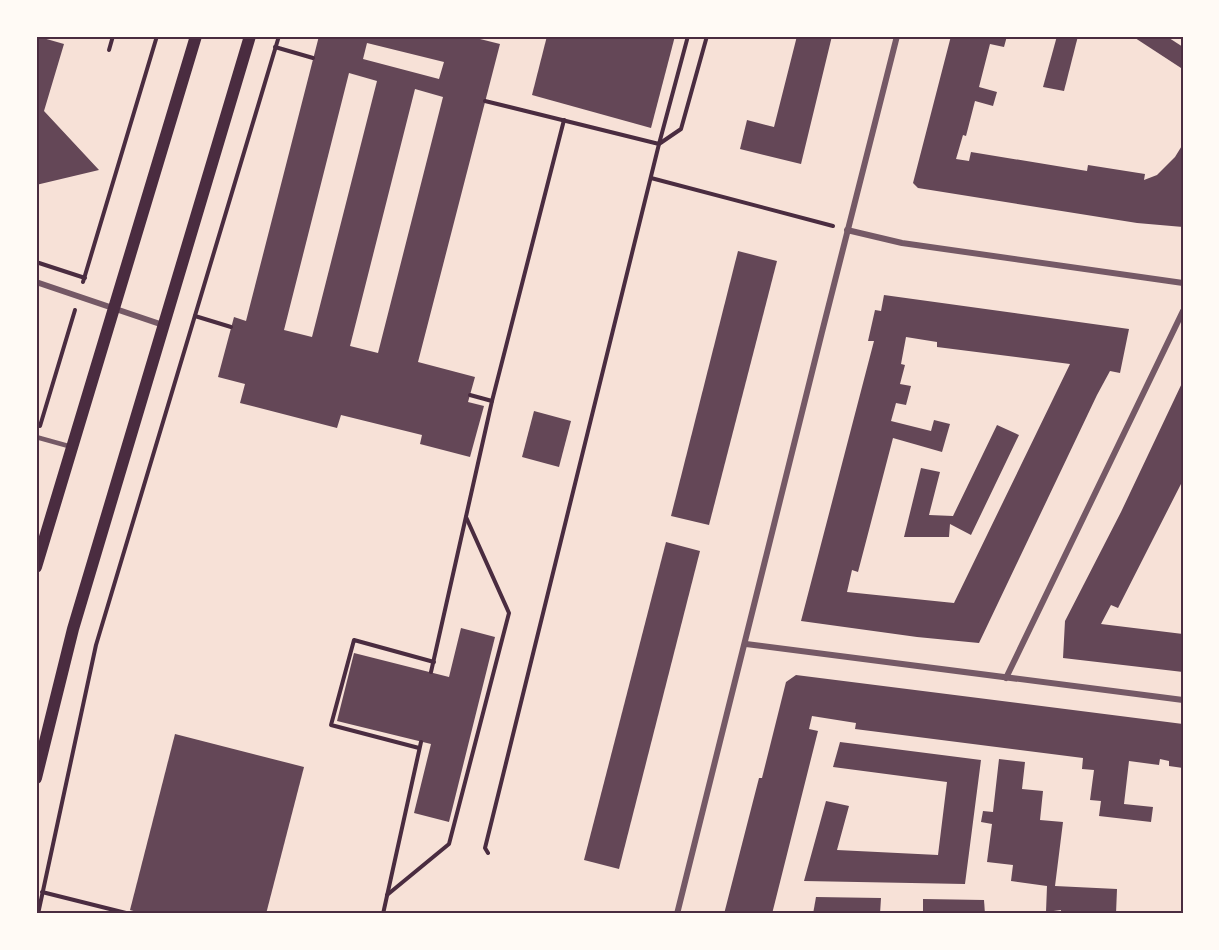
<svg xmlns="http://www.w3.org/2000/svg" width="1219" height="950" font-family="Montserrat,sans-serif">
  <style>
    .building { fill: #644757; fill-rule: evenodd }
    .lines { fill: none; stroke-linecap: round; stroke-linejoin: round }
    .path { stroke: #4a2c40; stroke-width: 4 }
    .service { stroke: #755966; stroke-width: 4.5 }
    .minor { stroke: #755966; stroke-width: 6 }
    .secondary { stroke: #4a2c40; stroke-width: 12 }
    .neatline { fill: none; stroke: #4a2c40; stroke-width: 2 }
  </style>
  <rect width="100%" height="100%" fill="#f7e1d7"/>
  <g class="building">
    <polygon points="36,36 64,44 44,111 99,170 36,185"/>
    <path d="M319,36H468L500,44L418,362L475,377L468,402L484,406L470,457L420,444L422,435L341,415L337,428L240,403L245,384L218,377L234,317L246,321ZM367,43L444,62L439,79L363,59ZM349,73L377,81L312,337L284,330ZM415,89L443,97L378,353L350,346Z"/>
    <polygon points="547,36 675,36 651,128 532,95"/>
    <polygon points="797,36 832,36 801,164 740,149 747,120 774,127"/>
    <polygon points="951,36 1007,36 1004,47 990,44 979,87 997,92 993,106 975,101 966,136 963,135 956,159 969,161 971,152 1087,171 1088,165 1145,174 1144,180 1157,175 1175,157 1183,144 1183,227 1137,223 918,188 913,183"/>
    <polygon points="1057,36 1078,36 1064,91 1043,87"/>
    <polygon points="1132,36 1166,36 1183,47 1183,64 1181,68"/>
    <polygon points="738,251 777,261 709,525 671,516"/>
    <path d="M884,295L1129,329L1120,373L1110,371L1097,395L979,643L917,637L801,621L874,341H868L875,310L881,311ZM906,337L937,342V347L1070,364L954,603L847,592L852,570L858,572L893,438L942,452L950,424L934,420L931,431L891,421L896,403L906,405L911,386L900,384L905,365L901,364Z"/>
    <polygon points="1183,381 1183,480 1118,608 1111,605 1101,624 1183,634 1183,672 1063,658 1065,621 1121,512"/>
    <polygon points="534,411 571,421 559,467 522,457"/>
    <polygon points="997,425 1019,435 971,535 950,524 949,537 904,537 921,468 940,472 929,515 953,516"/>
    <polygon points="666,542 700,551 619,869 584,860"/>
    <polygon points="461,628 495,637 449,822 414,813 431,744 337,721 354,653 449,677"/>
    <polygon points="796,675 1183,724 1183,768 1169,766 1169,761 1160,759 1159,765 1129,761 1124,804 1153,807 1151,822 1099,816 1101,801 1090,800 1094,770 1082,769 1083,758 855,729 856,723 812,716 809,729 818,731 772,914 724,914 759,778 762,778 786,682"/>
    <polygon points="175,734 304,767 266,914 144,914 130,910"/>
    <polygon points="840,742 981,760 965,884 804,881 826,801 849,806 837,850 938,855 947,782 833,767"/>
    <polygon points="999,759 1025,762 1022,789 1043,791 1040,820 1063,822 1055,886 1117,889 1116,914 1061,914 1061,910 1046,912 1047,886 1011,881 1013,865 987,862 992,824 981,822 983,811 993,812"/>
    <polygon points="816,897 881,898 880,914 813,914"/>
    <polygon points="923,899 984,900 985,914 923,914"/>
  </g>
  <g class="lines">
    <g class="path">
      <polyline points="275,47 313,58"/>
      <polyline points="109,50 113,36"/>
      <polyline points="485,101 659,144 688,36"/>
      <polyline points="651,178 833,226"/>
      <polyline points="36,262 85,278"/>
      <polyline points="83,282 157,36"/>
      <polyline points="195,316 231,327"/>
      <polyline points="492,401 564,120"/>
      <polyline points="40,426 75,310"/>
      <polyline points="431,672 492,401 470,395"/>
      <polyline points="419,748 331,725 354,640 434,662"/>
      <polyline points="488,853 485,848 659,144 681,129 707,36"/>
      <polyline points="42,892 130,914"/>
      <polyline points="387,895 449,844 509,613 466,517"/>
      <polyline points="38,914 96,645 279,36"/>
      <polyline points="383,914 421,742"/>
    </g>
    <polyline class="service" points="36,437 72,447"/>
    <g class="minor">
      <polyline points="847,230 902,243 1183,283"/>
      <polyline points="36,282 163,325"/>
      <polyline points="746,644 1183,700"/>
      <polyline points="1006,678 1183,311"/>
      <path d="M677,914C752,622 821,328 897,36"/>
    </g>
    <g class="secondary">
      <polyline points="36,567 196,36"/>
      <polyline points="36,778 73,629 250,36"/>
    </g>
  </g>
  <rect width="1219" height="950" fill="none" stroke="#fffaf5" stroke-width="75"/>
  <rect x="38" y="38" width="1144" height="874" class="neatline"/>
</svg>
